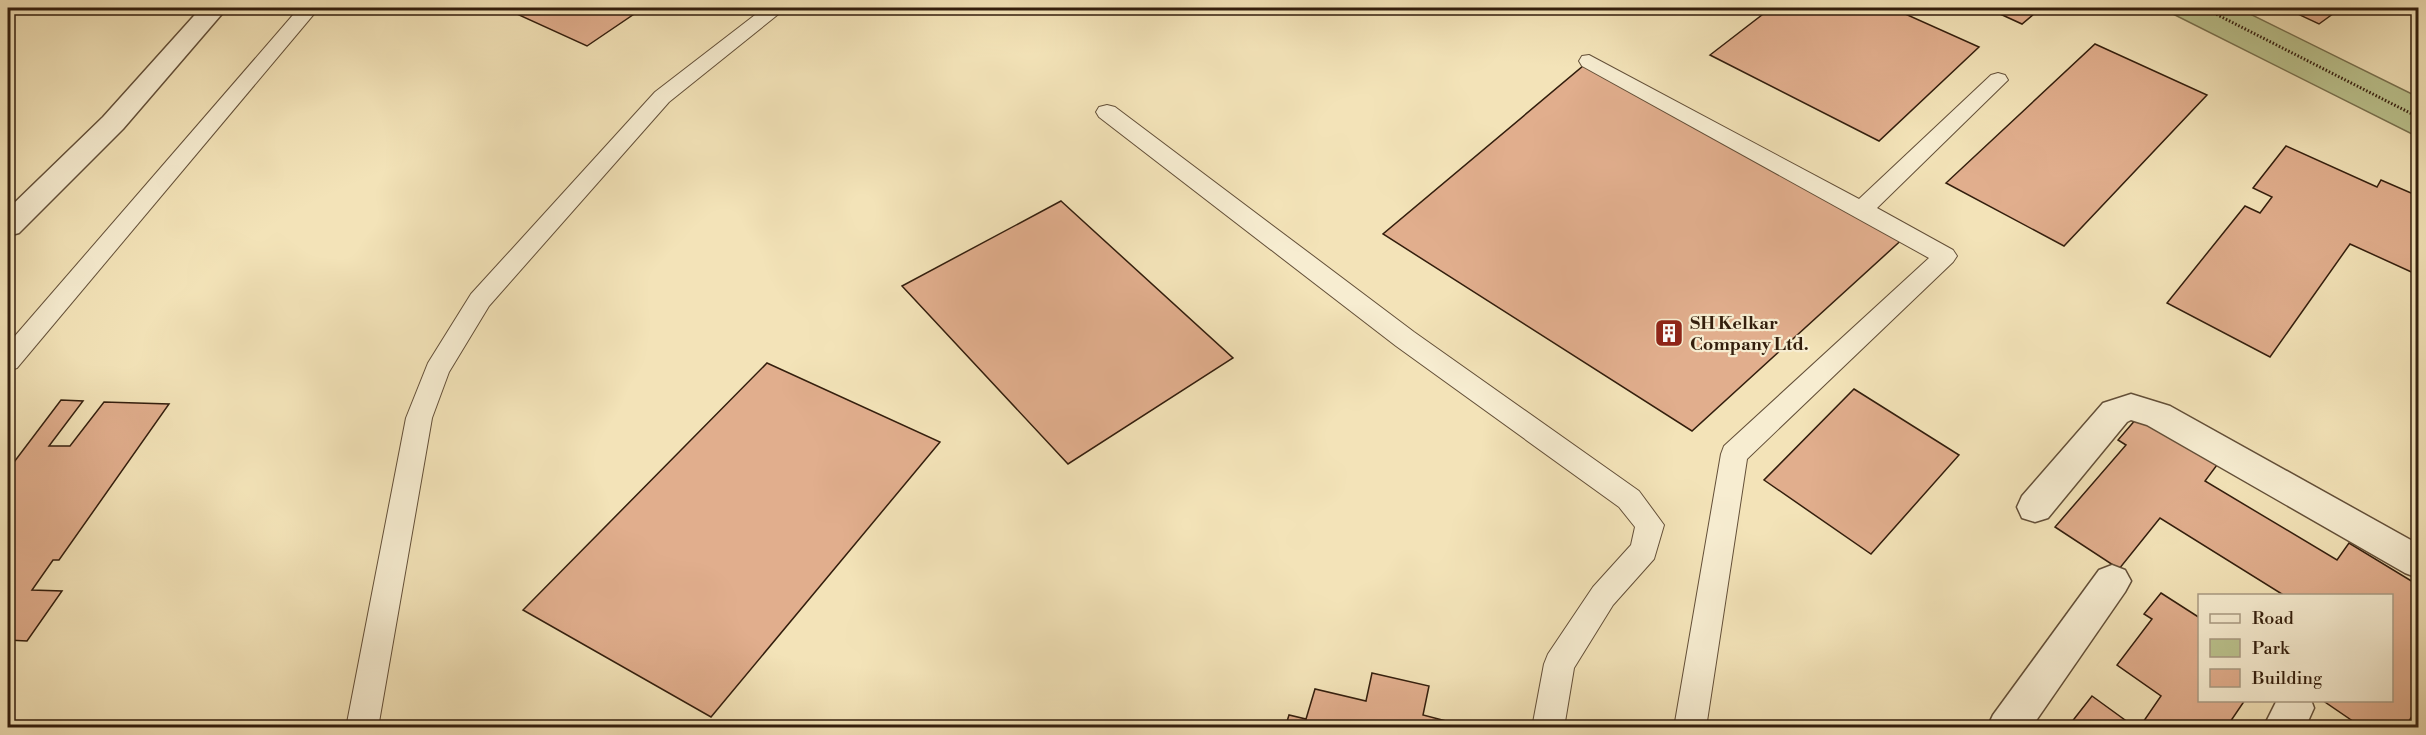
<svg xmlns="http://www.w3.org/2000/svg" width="2426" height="735" font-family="'Libre Bodoni',serif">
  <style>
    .green { fill: #bbc38e; stroke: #77704e; stroke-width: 1.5 }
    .building { fill: #e1ae8d; stroke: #331e0d; stroke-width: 1.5 }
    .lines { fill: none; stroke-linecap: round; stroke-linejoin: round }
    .service-casing { stroke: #634f38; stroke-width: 2 }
    .minor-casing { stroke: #634f38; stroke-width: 3 }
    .path { stroke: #331e0d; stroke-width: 3; stroke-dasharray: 1.5 2; stroke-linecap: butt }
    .service { fill: #f7edd1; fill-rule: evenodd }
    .minor { fill: #f7edd1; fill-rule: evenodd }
    .labels { text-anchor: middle; stroke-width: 4.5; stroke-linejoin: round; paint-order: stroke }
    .poi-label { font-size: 18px; font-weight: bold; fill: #331e0d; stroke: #f7edd1; text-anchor: start }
  </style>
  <rect width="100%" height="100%" fill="#f3e3b8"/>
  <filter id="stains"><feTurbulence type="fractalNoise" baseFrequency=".00333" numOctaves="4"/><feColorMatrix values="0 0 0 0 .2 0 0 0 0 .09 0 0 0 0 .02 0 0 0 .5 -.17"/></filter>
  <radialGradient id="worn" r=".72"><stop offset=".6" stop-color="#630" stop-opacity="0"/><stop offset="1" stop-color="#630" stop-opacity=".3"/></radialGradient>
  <polygon class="green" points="2161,8 2238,8 2418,97 2418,137"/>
  <g class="building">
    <polygon points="513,8 643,8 587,46 508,10"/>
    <polygon points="1771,8 1892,8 1979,47 1879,141 1710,55"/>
    <polygon points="1987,8 2041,8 2022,24"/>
    <polygon points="2285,8 2341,8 2319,24"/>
    <polygon points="2095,44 2207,95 2064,246 1946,183"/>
    <polygon points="1589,61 1907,235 1692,431 1383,234"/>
    <polygon points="2286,146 2377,187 2381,180 2418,196 2418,275 2350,244 2270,357 2167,303 2245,206 2260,213 2272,197 2253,188"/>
    <polygon points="1061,201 1233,358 1068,464 902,286"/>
    <polygon points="767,363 940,442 711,717 523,610"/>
    <polygon points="1854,389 1959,455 1871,554 1764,480"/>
    <polygon points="61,400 83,401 49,446 70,446 104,402 169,404 59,560 53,560 32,590 62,591 27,641 8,640 8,470"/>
    <polygon points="2137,418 2217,465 2205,481 2337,560 2349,543 2418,585 2418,706 2405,728 2363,728 2322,700 2392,700 2392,596 2285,596 2160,518 2119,569 2055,527 2126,445 2118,440"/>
    <polygon points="2161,593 2200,618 2200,700 2245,700 2226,728 2139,728 2161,696 2117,665 2152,619 2144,614"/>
    <polygon points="1372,673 1429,686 1423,715 1473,728 1285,728 1289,715 1306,719 1315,689 1366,701"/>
    <polygon points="2092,696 2136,728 2067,728"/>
  </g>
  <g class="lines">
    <g class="service-casing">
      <g id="service">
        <polygon points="299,8 319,8 17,368 8,371 8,344"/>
        <polygon points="764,8 786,8 669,102 489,306 449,372 432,418 378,728 346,728 406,418 428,363 471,294 655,92"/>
        <polygon points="1589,55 1859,199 1991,75 1998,73 2005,75 2008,80 1877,208 1953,250 1957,256 1953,262 1747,459 1706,728 1674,728 1721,454 1724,446 1929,258 1582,66 1579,61 1582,56"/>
        <polygon points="1107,105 1115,107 1414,332 1639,491 1664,525 1654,559 1613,605 1574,668 1564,728 1532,728 1544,664 1548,654 1593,587 1631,545 1635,527 1619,507 1396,346 1099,117 1096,112 1099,107"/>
      </g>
    </g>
    <g class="minor-casing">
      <g id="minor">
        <polygon points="201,8 227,8 123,129 19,233 8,236 8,209 103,117"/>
        <polygon points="2131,394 2170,406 2418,544 2418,578 2405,573 2147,425 2131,420 2127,422 2048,518 2035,522 2022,518 2017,507 2022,496 2103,403"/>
        <polygon points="2112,565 2125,570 2131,581 2125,592 2031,728 1987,728 1993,715 2099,570"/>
        <polygon points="2277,700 2311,700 2314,708 2305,728 2263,728"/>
      </g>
    </g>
    <polyline class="path" points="2204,8 2418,117"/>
    <use href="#service" class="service"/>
    <use href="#minor" class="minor"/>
  </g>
  <defs>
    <g id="building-square" transform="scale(1.5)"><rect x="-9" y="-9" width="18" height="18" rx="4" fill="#8f2418" stroke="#f7edd1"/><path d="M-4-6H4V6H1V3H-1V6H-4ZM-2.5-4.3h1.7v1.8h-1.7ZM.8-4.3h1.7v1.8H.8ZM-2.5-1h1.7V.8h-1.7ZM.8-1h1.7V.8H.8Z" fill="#fff"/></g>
  </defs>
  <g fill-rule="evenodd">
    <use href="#building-square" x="1669" y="333"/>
  </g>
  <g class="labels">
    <g class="poi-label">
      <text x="1690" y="329">SH Kelkar<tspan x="1690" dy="21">Company Ltd.</tspan></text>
    </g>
  </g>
  <rect width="2426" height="735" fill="none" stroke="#f3e3b8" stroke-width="30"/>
  <rect x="9" y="9" width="2408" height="717" fill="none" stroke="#331e0d" stroke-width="3"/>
  <rect x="15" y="15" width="2396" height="705" fill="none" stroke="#331e0d" stroke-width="1.5"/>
  <rect x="2198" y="594" width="195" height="108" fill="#f7edd1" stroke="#a99a83" stroke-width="1.5"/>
  <rect x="2210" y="614" width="30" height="9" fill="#f7edd1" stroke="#a99a83" stroke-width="1.5"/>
  <text x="2252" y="624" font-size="18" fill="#331e0d">Road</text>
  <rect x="2210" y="639" width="30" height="18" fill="#bbc38e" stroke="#a99a83" stroke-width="1.5"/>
  <text x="2252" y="654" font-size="18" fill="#331e0d">Park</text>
  <rect x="2210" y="669" width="30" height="18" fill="#e1ae8d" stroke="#a99a83" stroke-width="1.5"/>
  <text x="2252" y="684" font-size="18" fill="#331e0d">Building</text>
  <rect width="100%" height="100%" filter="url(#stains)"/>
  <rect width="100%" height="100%" fill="url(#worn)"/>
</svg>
